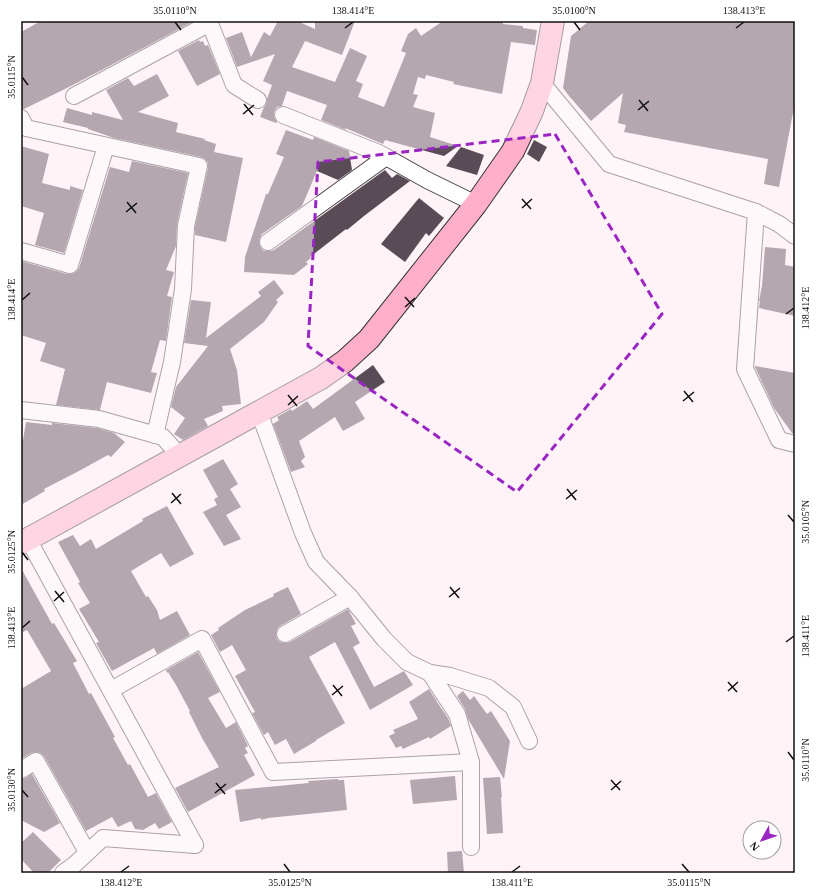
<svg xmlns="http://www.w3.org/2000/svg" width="816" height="894" font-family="'Times New Roman',serif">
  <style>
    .building { fill: #594c57 }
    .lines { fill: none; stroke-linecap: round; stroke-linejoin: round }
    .street-casing { stroke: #434343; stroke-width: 18 }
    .secondary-casing { stroke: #323232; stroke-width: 24 }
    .street { stroke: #fff; stroke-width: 16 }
    .secondary { stroke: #ffafc9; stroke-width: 22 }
    .marked { fill: none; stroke: #9926c2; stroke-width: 3; stroke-dasharray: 8 5; stroke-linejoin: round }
    .ticks { fill: none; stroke: #101010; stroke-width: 1.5 }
    .neatline { fill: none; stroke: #101010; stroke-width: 1.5 }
    .ticks-label { font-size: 10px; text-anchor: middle; fill: #101010 }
  </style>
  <rect width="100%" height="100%" fill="#fff3f8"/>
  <g class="building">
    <polygon points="41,21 42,23 47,21 194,21 96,73 65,89 24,109 21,109 21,32"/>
    <polygon points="278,21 297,21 315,29 315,21 355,21 342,55 305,41 292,67 335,82 350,48 367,56 356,81 363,84 358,97 384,107 406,53 401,51 408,34 416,28 421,36 443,21 503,21 503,24 523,26 523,28 537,30 535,45 511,42 502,94 453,84 454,82 426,75 425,79 418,77 413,94 418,95 413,107 435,113 430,137 458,146 444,156 385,140 383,144 345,128 346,130 321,120 327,105 287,91 282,106 277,107 274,112 274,117 277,122 276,123 260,117 264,107 266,105 267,99 272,85 263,81 275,54 237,67 226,38 242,32 251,57 264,32 270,36"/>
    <polygon points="589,21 795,21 795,102 779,187 764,184 768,159 624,132 626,125 618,123 623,93 591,121 569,96 563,88 571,36"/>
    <polygon points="199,40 200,42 203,41 205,46 208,45 220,74 197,86 178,51"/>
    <polygon points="157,74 169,96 138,112 178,123 176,132 205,139 204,140 216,144 214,152 243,158 226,242 195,235 195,227 208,168 208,163 205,159 201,157 114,138 88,129 88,128 63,122 67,108 92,115 92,112 123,120 106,90 128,78 134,86"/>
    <polygon points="286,130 313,140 314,137 349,151 352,170 338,180 317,171 302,206 262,234 260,238 259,243 261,248 264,251 269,251 274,250 385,170 392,178 397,174 410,181 364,216 347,230 346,229 310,257 311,258 306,262 308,264 294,275 244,272 245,257 266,194 268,194 284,157 276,154"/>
    <polygon points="534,140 547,147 539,162 527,154"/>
    <polygon points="21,146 49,154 42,183 70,190 70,186 83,190 64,253 35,245 44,213 21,206"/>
    <polygon points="461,147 484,155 477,175 446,166"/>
    <polygon points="132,161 188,173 177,224 176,246 166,270 174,272 167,296 172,297 166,341 160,340 151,372 157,373 151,393 107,382 100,410 56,405 65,369 40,361 46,343 21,335 21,261 67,274 72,274 76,272 79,268 110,167 129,172"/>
    <polygon points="419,198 444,218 429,236 426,233 405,262 381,244"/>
    <polygon points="765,247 786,249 785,265 795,267 795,316 759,308 760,301 759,301 762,286"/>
    <polygon points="274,280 284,293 276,300 278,302 264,322 230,349 237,370 241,404 222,406 223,411 204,419 208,426 183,440 174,434 185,418 171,407 176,387 208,346 184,343 191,300 211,302 206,338 261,296 258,292"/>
    <polygon points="373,365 385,382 355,402 365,419 343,431 335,417 299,441 305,457 301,461 305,467 291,472 273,424 279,420 277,417 291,409 292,411 307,401 313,409"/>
    <polygon points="755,366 795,373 795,434 792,433 774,408 755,367"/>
    <polygon points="26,422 52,425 52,423 97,428 114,433 125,442 111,457 108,455 79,471 44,489 45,491 21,505 21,439 23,440"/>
    <polygon points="223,459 238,484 230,489 241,507 226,515 241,539 224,546 203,512 217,505 214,499 218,497 203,470"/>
    <polygon points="167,506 194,554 170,567 161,553 131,571 146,597 148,596 157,610 160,620 177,611 190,635 157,654 154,648 112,671 96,643 99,642 79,609 90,603 78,583 80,582 58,542 73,535 80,546 91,539 96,549 143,521 142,519"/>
    <polygon points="21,568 52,624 54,623 77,661 73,663 89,694 91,693 115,737 113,738 128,765 130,764 148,797 156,793 172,822 159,829 155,823 143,830 135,829 131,821 118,827 112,817 86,831 44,756 40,753 36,752 31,753 21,759 21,689 51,671 27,630 21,633"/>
    <polygon points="288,587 301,614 280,626 277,629 276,634 277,639 280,642 285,643 290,642 348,609 356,624 351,626 360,643 353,647 374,687 404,671 413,685 370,710 335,642 309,657 345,723 316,740 316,741 294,754 286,739 275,745 268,732 264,735 252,713 255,712 235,676 246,670 232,645 220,652 211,635 219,630 218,628 245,610 274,596 273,594"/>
    <polygon points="198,652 220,692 208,698 226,728 236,722 248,746 245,748 248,753 244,755 255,775 188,812 175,788 219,767 202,738 189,712 190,711 176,685 168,672 167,673 166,670"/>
    <polygon points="429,689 441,708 448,718 451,726 430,739 429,737 403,749 401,746 396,748 389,736 395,733 393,730 418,719 409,702"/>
    <polygon points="463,691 470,700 474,696 487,714 491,711 510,741 504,779 468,719 465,709 457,696"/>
    <polygon points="32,774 60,823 44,832 21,820 21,779 26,778"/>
    <polygon points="455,776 457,800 413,804 410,780"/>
    <polygon points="500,777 502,797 501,797 503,833 487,834 483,778"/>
    <polygon points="338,779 338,780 344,780 347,810 268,818 261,820 261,818 240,822 235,790 309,783 308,781"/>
    <polygon points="33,832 61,860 48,873 34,873 21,859 21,843"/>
    <polygon points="462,851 464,873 448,873 447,852"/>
  </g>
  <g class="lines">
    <g class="street-casing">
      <g id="street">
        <polyline points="209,21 234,85 258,100"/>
        <polyline points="542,83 609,164 756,212 779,224 795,236"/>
        <polyline points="74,96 210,23"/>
        <polyline points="283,115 379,153 427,180 476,204"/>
        <polyline points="21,118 26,128 199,166 186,226 183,289 172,362 155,435"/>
        <polyline points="756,212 745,369 779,440 795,444"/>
        <polyline points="268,242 386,157"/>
        <polyline points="21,251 70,265 106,146"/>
        <polyline points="21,410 99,419 163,437 179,455"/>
        <polyline points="259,412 303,533 316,562 350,597 384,639 407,662 430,673 450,676 489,688 513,707 529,741"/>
        <polyline points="28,539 195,845"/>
        <polyline points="285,634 350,597"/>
        <polyline points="430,673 457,714 471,762 471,847"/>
        <polyline points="111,690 202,639 273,772 471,762"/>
        <polyline points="21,770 36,761 87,852"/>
        <polyline points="63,873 74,865 103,838 195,845"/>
      </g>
    </g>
    <g class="secondary-casing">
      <polyline id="secondary" points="21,543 321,378 345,361 369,339 476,204 513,151 532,111 542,83 553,21"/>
    </g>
    <use href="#street" class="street"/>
    <use href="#secondary" class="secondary"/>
  </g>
  <path d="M0 0H816V894H0ZM555,134L662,314L517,492L308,346L318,162Z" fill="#fff3f8" fill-opacity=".55" fill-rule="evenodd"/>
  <path class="marked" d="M555,134L662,314L517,492L308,346L318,162Z"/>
  <path class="ticks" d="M175,22L181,30M574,22L580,30M345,28L353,22M736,28L744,22M22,77L28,85M639,100L648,111M244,104L253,115M638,110L649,101M243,114L254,105M522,199L531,209M127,202L136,213M522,208L532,199M126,212L137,203M405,297L414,307M22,300L30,293M405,307L415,298M786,314L794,308M684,391L693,402M288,395L297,406M683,401L694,392M288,405L298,396M567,489L576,500M172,493L181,504M566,499L577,490M171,503L181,494M788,515L794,522M22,552L28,560M450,587L459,598M55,591L64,602M449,597L460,588M54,601L64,592M22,628L30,621M786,642L794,636M728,682L737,692M333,685L342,696M728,691L738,682M332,695L343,686M788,752L794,760M611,780L620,790M216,783L225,794M22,790L28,797M611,790L621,781M215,793L226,784M284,864L290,872M682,864L689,872M121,872L129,866M512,872L520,866"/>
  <rect width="816" height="894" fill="none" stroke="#ffffff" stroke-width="44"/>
  <g transform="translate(762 840) rotate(230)"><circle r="19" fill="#ffffff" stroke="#9f9f9f"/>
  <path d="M0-3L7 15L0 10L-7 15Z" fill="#9926c2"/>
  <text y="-6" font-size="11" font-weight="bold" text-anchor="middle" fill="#101010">N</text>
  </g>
  <rect x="22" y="22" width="772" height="850" class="neatline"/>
  <g class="ticks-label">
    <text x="175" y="14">35.0110°N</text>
    <text x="353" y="14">138.414°E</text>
    <text x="574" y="14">35.0100°N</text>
    <text x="744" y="14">138.413°E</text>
    <text transform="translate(11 77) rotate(-90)" y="4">35.0115°N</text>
    <text transform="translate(11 300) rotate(-90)" y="4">138.414°E</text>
    <text transform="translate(805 308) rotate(-90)" y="4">138.412°E</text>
    <text transform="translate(805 522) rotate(-90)" y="4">35.0105°N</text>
    <text transform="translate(11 552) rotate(-90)" y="4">35.0125°N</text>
    <text transform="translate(11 628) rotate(-90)" y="4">138.413°E</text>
    <text transform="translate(805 636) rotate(-90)" y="4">138.411°E</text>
    <text transform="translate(805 760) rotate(-90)" y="4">35.0110°N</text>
    <text transform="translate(11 790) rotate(-90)" y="4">35.0130°N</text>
    <text x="121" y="886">138.412°E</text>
    <text x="290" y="886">35.0125°N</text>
    <text x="512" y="886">138.411°E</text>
    <text x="689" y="886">35.0115°N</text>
  </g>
</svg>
